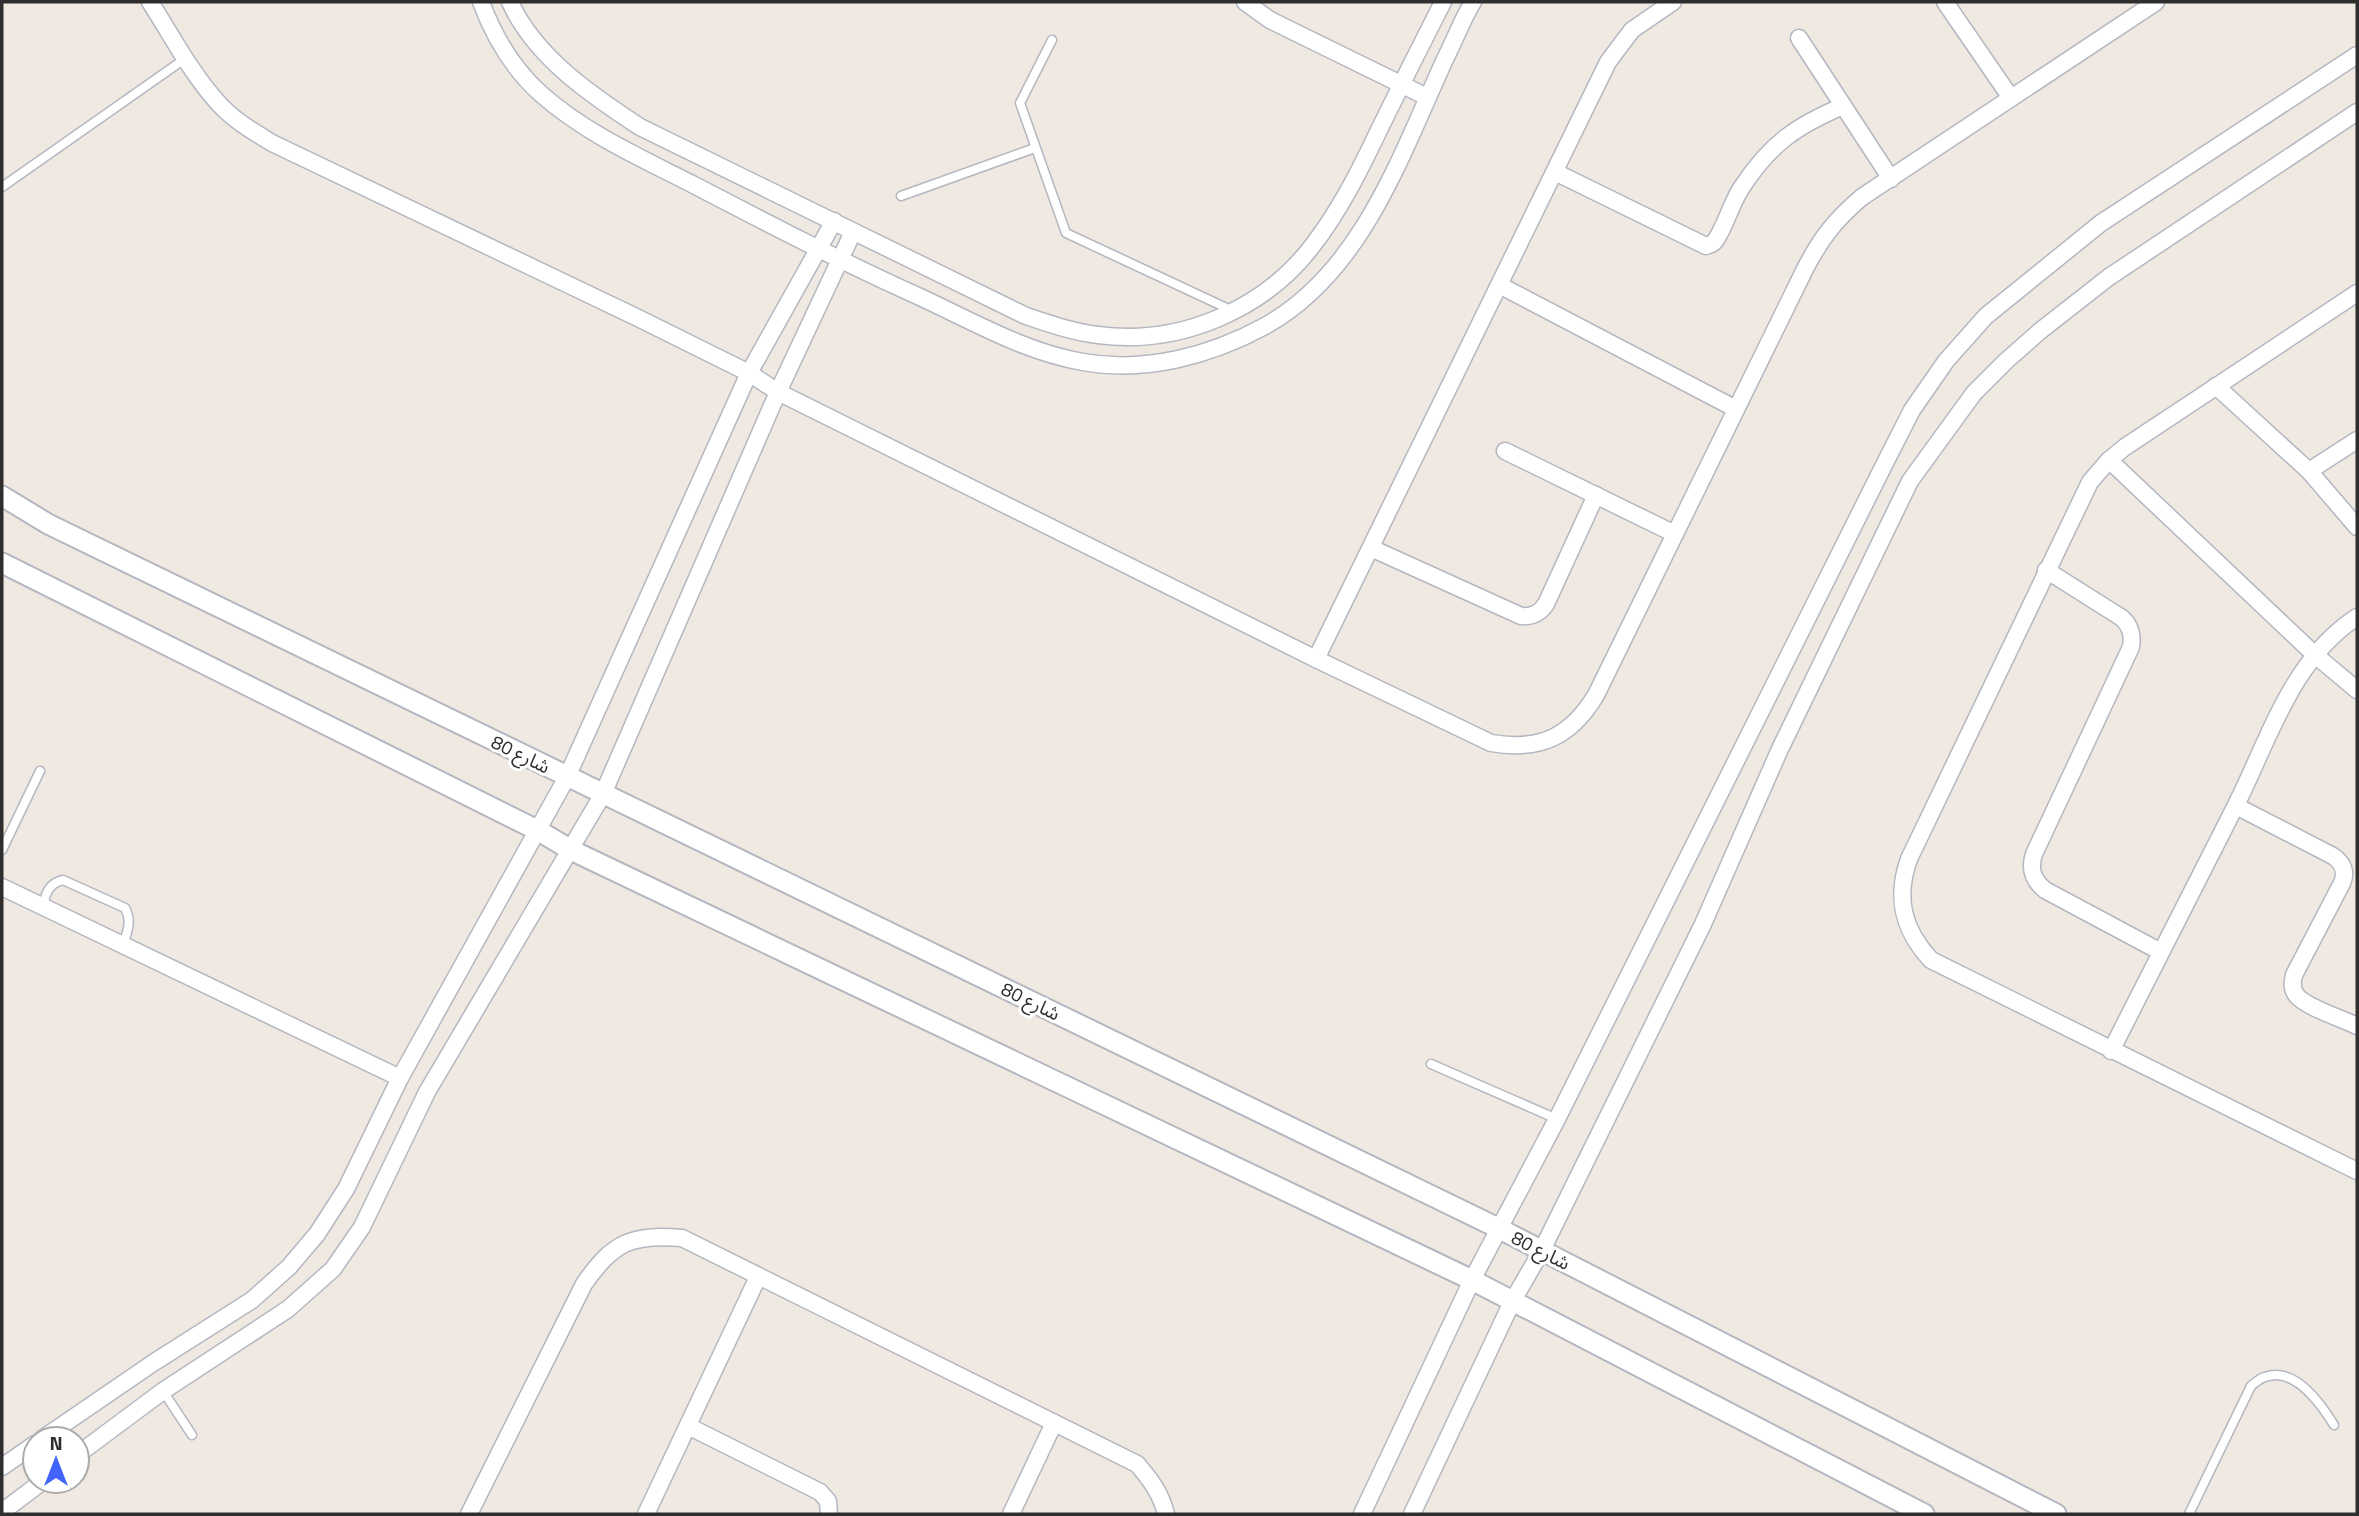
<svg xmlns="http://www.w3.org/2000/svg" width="2359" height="1516" font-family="'Titillium Web','Noto Sans Arabic',sans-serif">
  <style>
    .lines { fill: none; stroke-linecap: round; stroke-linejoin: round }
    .service-casing { stroke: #b4b7c1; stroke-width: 11 }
    .minor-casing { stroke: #b4b7c1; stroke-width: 19 }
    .tertiary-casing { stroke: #b4b7c1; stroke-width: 23 }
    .service { stroke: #fff; stroke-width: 8 }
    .minor { stroke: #fff; stroke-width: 16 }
    .tertiary { stroke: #fff; stroke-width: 19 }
    .labels { text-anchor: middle; stroke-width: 6; stroke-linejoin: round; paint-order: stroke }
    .street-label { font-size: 19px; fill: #2e2e2e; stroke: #fff }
  </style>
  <rect width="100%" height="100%" fill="#efe9e1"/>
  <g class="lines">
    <g class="service-casing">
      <g id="service">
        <polyline points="1052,40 1020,103 1066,233 1233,311"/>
        <polyline points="2,187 186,58"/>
        <polyline points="901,196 1035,148"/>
        <polyline points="2,850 40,771"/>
        <path d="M43,907C45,894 49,883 63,880L125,908C133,923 126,930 124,946"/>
        <polyline points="1431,1064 1557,1119"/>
        <polyline points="163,1391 192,1435"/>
        <path d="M2189,1514L2251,1386C2255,1383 2260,1378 2265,1377C2295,1366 2321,1404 2334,1425"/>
      </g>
    </g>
    <g class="minor-casing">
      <g id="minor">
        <path d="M150,2C172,36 192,75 220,105C235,121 254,132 272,143L636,317L749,373L778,392L1316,659L1491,743C1539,751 1570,738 1596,695L1805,269C1821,238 1835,220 1862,197L2156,2"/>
        <path d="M481,2C494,37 513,69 541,94C585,133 639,157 692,184C767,223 842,262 920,297C972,321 1025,352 1083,362C1145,373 1210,356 1265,326C1364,271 1402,151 1447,55C1456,37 1463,18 1473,2"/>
        <path d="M510,2C535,57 591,95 640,127L1026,316C1050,324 1073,332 1098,335C1179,346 1264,310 1313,245C1340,210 1360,170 1379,130C1400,87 1421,45 1443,2"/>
        <polyline points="1245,2 1270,20 1427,97"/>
        <polyline points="1945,2 2011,98"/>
        <polyline points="1799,38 1891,179"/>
        <path d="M1555,172L1706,246C1710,244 1712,245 1715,241C1725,228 1731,203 1742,187C1770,144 1796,126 1843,106"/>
        <polyline points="1501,286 1736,409"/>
        <path d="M2357,293L2125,447L2109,460L2090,482L1909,859C1895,898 1903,930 1931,960L2357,1171"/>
        <polyline points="2216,386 2309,471 2357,527"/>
        <polyline points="1505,451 1675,534"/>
        <polyline points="2109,460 2314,654 2357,690"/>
        <polyline points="2309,471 2357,440"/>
        <path d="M1371,548L1521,616C1533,617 1540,613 1546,604L1596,495"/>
        <path d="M2046,570L2122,618C2131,626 2133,635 2131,647L2034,854C2029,869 2033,880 2045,890L2161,952"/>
        <polyline points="1316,659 1608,62 1632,30 1673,2"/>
        <path d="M2236,806L2333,856C2343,863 2347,872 2342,883L2294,975C2292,982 2292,990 2297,996C2306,1007 2343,1019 2357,1026"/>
        <polyline points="2,887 400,1078"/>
        <path d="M2111,1051C2152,969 2194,889 2235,807C2269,740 2291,660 2357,617"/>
        <polyline points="688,1426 820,1492 828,1501 829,1514"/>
        <polyline points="42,1439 153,1363 252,1300 289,1267 317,1234 346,1189 400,1078 567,777 749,373 834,221"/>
        <polyline points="77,1455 163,1391 288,1309 333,1269 362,1227 427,1092 603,794 778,392 853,232"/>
        <polyline points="2,1467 35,1444"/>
        <polyline points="2,1512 43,1481"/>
        <path d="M469,1514L584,1284C613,1242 631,1234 682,1238L1137,1464C1151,1480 1161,1494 1166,1514"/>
        <polyline points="646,1514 758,1277"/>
        <polyline points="1011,1514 1054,1423"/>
        <polyline points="1362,1514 1472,1280 1557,1119 1885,463 1912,410 1946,361 1986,316 2101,223 2357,55"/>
        <polyline points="1412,1514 1512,1302 1542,1250 1703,924 1780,749 1910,481 1974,393 2006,361 2040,331 2109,277 2357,112"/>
      </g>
    </g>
    <g class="tertiary-casing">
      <g id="tertiary">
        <polyline points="2,496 48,524 1498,1228 2056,1514"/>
        <polyline points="2,563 539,831 571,850 1472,1280 1924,1514"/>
      </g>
    </g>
    <use href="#service" class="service"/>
    <use href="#minor" class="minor"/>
    <use href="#tertiary" class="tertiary"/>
  </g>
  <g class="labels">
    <g class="street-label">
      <text transform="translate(521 754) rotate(26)" y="7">شارع 80</text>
      <text transform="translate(1031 1001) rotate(26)" y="7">شارع 80</text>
      <text transform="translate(1541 1250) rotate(27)" y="7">شارع 80</text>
    </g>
  </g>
  <rect width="2359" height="1516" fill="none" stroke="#2e2e2e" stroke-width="7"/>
  <g transform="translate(56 1460)"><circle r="33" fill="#ffffff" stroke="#ababab" stroke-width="2"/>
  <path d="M0-5L12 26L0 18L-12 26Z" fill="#4264fb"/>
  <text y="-10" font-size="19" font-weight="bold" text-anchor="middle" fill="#2e2e2e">N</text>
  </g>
</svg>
